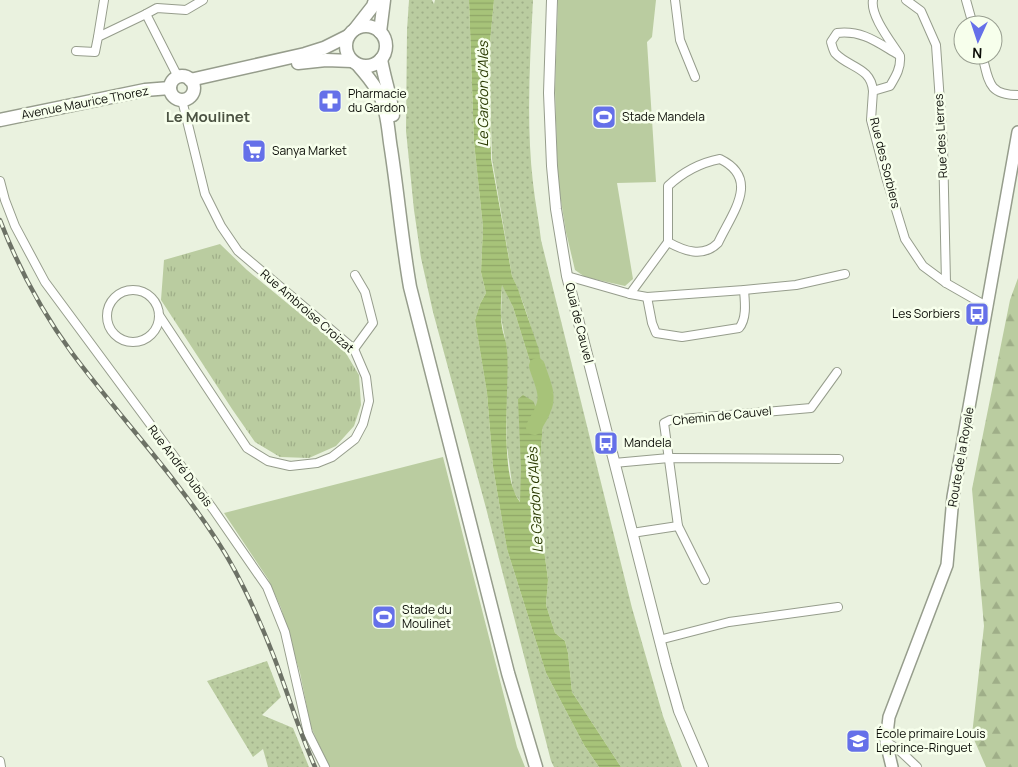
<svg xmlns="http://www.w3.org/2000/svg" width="1018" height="767" font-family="Manrope,sans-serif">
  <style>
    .grass { fill: url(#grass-dots) }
    .forest { fill: url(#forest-firs) }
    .park { fill: url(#park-tufts) }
    .pitch { fill: #bacca0 }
    .water { fill: url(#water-rules) }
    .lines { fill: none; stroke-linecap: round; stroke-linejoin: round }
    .river { stroke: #a7c379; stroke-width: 16 }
    .minor-casing { stroke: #969d8c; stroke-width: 10 }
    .tertiary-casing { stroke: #969d8c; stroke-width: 12 }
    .secondary-casing { stroke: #969d8c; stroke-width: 14 }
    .primary-casing { stroke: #969d8c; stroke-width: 15 }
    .minor { stroke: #fff; stroke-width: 8 }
    .tertiary { stroke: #fff; stroke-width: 10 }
    .secondary { stroke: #fff; stroke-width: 11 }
    .primary { stroke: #fff; stroke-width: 12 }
    .rail-casing { stroke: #6d7266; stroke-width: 4.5 }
    .rail { stroke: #f7ffec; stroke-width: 2.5; stroke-dasharray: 8; stroke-linecap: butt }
    .labels { text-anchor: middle; stroke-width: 5; stroke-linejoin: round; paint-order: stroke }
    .poi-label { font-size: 12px; fill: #0c0e08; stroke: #f7ffec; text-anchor: start }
    .street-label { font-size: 12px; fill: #0c0e08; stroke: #f7ffec }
    .water-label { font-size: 14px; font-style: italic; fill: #2b3b03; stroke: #f7ffec }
    .quarter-label { font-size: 15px; font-weight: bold; fill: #4c5343; stroke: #f7ffec }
  </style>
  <defs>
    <pattern id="grass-dots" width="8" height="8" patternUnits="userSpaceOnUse" patternTransform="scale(1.25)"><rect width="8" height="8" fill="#bacca0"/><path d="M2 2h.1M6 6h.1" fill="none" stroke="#9fae88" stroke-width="1.8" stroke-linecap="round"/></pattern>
    <pattern id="forest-firs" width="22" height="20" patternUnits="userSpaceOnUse" patternTransform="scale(1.25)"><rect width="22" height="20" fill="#bacca0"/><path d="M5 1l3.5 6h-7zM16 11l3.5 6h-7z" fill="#9fae88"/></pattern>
    <pattern id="park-tufts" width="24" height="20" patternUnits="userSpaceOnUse" patternTransform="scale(1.25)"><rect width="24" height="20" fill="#bacca0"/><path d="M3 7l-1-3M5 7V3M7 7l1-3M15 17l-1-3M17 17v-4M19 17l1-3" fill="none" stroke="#9fae88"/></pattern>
    <pattern id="water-rules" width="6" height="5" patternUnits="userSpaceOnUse" patternTransform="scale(1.25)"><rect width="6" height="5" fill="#a7c379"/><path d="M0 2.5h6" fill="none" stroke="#8fa667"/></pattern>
  </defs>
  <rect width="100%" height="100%" fill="#eaf2df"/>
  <g class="grass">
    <polygon points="409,0 432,0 434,4 435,0 469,0 474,142 483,227 481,272 486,293 480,304 475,320 487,393 493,467 507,549 546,673 584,745 599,767 554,767 551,761 486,508 433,312 421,258 414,210 406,131 407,30"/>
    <path d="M494,0H533C530,61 526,122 533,183C535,202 539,221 541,240L632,608L663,716L682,767H621L572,692L568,653L565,641L555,633L546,605L548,580L542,534L540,464L544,408L521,468V503L513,491L507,447L506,396L507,349L501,317L502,284L513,307L532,368L544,385C538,348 528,311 512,276L492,159L489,53Z"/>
    <polygon points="267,661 281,697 262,715 293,728 309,767 268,767 263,749 253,757 207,681"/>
  </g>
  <polygon class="forest" points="1018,278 1018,767 986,767 972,735 984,626 972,489 1010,300"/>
  <polygon class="park" points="220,244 247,270 344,350 359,375 361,405 354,426 336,446 309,458 280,457 255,442 232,409 161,300 164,260"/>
  <g class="pitch">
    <polygon points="558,0 656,0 652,37 647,42 656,182 617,183 633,279 625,286 585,277 575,270 566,232 558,182 555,90"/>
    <polygon points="443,457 517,747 525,767 329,767 311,727 300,673 281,608 268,579 224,513"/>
  </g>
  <path class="water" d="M469,0H494L489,53L491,159L512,276L518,289L539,350L545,387L532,368L513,307L502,285C501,299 500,314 502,327C503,335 507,342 507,350C510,386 498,475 520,502L521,468L518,399L523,395L533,401L538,411L544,408L540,464L542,534L548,580L546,605L555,633L565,641L568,653L572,692L621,767H599L584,745L546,673L507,549L493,467L487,393L475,320L480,304L486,293L481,272L483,227L474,142Z"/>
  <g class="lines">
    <path class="river" d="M534,427C536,421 541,416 543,409C550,395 541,380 537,366"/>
    <g class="minor-casing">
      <g id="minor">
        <polyline points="675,0 680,40 695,77"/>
        <path d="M873,0C870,16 892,43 900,56C901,68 896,76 890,86L873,91L871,120L886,177L905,239L923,266L946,283L988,307"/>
        <polyline points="906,0 921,11 936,45 943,145 946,283"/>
        <polyline points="966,0 973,25"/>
        <polyline points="146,14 157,8 186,10 203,0"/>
        <polyline points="98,37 104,0"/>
        <polyline points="76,51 95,52 98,37 146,14 178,77"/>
        <path d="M982,55C989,80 987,95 1018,95"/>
        <path d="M873,91C871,67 849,68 835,53C833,50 832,45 831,42L837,33C863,30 878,43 899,55"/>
        <path d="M720,159C761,179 732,213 718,243C703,258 684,251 668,242V186C683,172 699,163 720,159Z"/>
        <polyline points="0,181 5,200 15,226 45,282 213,509 267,587 285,632 308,733 325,767"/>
        <polyline points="567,276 630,294 668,242"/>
        <circle cx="133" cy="316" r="26"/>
        <polyline points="630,294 647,297 744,290 796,285 845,274"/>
        <path d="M647,297L652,323L656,333L682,337L739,328C747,319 745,302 744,290"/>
        <polyline points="159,315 247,448 268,461 290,466 317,463 332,457 355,439 363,424 369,401 366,377 354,349 238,251 221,226 205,194 182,100"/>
        <polyline points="354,349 373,323 365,292 355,275"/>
        <polyline points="614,463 669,458 839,459"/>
        <polyline points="632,533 678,526"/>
        <polyline points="705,580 678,526 664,423 670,420 811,408 837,372"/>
        <polyline points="659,640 729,622 838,607"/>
        <polyline points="886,742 898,749 917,767"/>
        <polyline points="0,761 1,767"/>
      </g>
    </g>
    <g class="tertiary-casing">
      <polyline id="tertiary" points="552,0 549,93 552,166 556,209 567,276 666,665 679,711 703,767"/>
    </g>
    <g class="secondary-casing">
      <polyline id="secondary" points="892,767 886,742 889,717 947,565 953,497 1018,132"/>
    </g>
    <g class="primary-casing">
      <g id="primary">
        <circle cx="366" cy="46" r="20"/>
        <polyline points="355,29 373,6 375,0"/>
        <polyline points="380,32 384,0"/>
        <path d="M381,59C384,78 391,96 393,115"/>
        <polyline points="298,63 326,60 352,61"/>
        <path d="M358,65C366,75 375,84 380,96C388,112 388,132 391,149C398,195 402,241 410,287L508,673L536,767"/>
        <circle cx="182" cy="88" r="12"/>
        <polyline points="190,80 305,54 324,48 348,36"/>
        <polyline points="0,120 145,90 170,88"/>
      </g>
    </g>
    <use href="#minor" class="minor"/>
    <use href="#tertiary" class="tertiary"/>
    <use href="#secondary" class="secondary"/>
    <use href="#primary" class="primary"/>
    <g class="rail-casing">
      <path id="rail" d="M0,220C18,267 42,312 72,353C119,416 173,473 216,539C240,575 258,616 274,657C288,694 299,731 315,767"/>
    </g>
    <use href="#rail" class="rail"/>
  </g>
  <defs>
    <g id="pharmacy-square" transform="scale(1.25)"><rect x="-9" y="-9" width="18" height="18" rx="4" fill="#6570e9" stroke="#f7ffec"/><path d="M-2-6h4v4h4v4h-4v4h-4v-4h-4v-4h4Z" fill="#fff"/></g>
    <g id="stadium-square" transform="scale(1.25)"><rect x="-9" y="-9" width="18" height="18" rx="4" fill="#6570e9" stroke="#f7ffec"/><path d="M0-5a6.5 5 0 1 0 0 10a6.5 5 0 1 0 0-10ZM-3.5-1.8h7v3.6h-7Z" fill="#fff"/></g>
    <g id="supermarket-square" transform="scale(1.25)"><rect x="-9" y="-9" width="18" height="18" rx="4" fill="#6570e9" stroke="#f7ffec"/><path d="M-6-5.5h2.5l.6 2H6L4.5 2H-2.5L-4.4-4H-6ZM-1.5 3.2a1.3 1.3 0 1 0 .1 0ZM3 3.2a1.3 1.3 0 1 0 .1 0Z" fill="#fff"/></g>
    <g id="bus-square" transform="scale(1.25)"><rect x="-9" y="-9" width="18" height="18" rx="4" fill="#6570e9" stroke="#f7ffec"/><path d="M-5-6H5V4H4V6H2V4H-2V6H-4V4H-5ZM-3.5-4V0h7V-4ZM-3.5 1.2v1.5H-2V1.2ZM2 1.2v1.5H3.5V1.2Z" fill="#fff"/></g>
    <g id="school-square" transform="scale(1.25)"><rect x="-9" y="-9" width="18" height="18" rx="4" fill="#6570e9" stroke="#f7ffec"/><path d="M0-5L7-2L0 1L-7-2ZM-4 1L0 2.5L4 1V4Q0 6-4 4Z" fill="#fff"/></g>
  </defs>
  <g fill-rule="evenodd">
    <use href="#pharmacy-square" x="330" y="101"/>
    <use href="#stadium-square" x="604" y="117"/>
    <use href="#supermarket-square" x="254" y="151"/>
    <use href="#bus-square" x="977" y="314"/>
    <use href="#bus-square" x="606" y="443"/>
    <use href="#stadium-square" x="384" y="617"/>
    <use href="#school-square" x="858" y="741"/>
  </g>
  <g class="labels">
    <g class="poi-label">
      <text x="348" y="98">Pharmacie<tspan x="348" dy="14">du Gardon</tspan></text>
      <text x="622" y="121">Stade Mandela</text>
      <text x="272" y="155">Sanya Market</text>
      <text x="960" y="318" text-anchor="end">Les Sorbiers</text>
      <text x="624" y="447">Mandela</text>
      <text x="402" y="614">Stade du<tspan x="402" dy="14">Moulinet</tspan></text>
      <text x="876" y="738">École primaire Louis<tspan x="876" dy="14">Leprince-Ringuet</tspan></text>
    </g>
    <g class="street-label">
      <text transform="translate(85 103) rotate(-11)" y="4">Avenue Maurice Thorez</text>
      <text transform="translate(941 136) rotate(-93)" y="4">Rue des Lierres</text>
      <text transform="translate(885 163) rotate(76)" y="4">Rue des Sorbiers</text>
      <text transform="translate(307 311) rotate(41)" y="4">Rue Ambroise Croizat</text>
      <text transform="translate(579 323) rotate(76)" y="4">Quai de Cauvel</text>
      <text transform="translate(722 416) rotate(-6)" y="4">Chemin de Cauvel</text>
      <text transform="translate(961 457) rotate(-80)" y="4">Route de la Royale</text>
      <text transform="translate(180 466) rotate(53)" y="4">Rue André Dubois</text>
    </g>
    <g class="water-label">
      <text transform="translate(483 94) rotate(-90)" y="5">Le Gardon d'Alès</text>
      <text transform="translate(535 500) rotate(-93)" y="5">Le Gardon d'Alès</text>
    </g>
    <g class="quarter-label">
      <text x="208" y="122">Le Moulinet</text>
    </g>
  </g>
  <g transform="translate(978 40) rotate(183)"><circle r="24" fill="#f7ffec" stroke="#999f91"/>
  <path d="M0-4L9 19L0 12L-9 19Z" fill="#6570e9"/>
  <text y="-8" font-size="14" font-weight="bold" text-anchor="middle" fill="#0c0e08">N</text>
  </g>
</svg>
